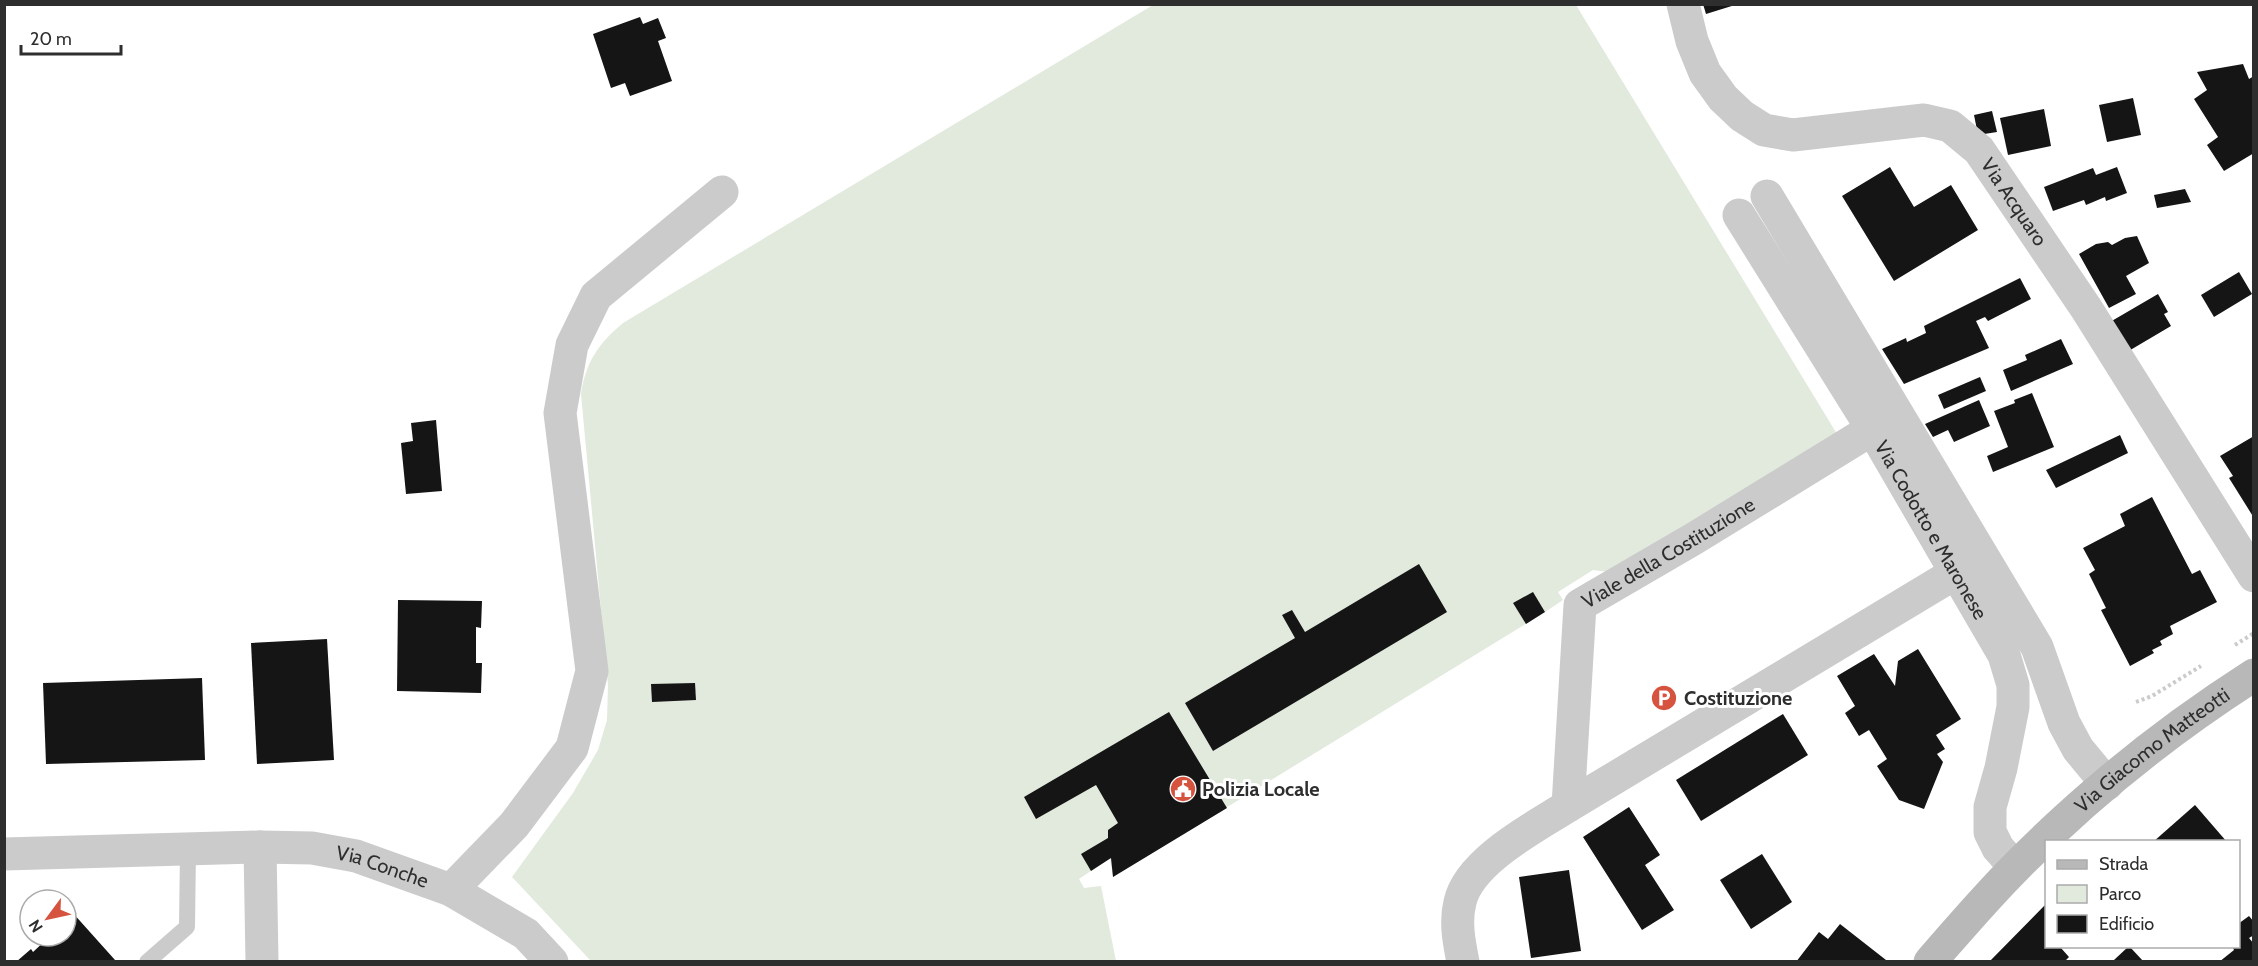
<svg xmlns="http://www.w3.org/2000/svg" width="2258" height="966" font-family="Cabin,sans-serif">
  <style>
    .green { fill: #e1eadd }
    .building { fill: #151515 }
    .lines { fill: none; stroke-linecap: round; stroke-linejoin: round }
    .path { stroke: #cbcbcb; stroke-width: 4; stroke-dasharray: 3 3; stroke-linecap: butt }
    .service { stroke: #cbcbcb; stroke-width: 16 }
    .minor { stroke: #cbcbcb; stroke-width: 33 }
    .secondary { stroke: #b8b8b8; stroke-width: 33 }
    .labels { text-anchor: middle; stroke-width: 6; stroke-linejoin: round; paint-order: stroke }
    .street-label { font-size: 20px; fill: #2e2e2e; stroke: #fff }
    .poi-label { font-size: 20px; font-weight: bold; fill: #2e2e2e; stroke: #fff; text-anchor: start }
  </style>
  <rect width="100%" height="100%" fill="#fff"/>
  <path class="green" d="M1153,5H1576L1837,434L1608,572L1593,570L1558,592L1563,600L1545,612L1113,877L1110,858L1079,879L1084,888L1101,886L1116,961H591L512,877L573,793L598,750L607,720L608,685L581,394C586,362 598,344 623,323Z"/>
  <g class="building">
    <polygon points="1703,4 1735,4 1735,5 1706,14"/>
    <polygon points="640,17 643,24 658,18 666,38 658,41 672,81 630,96 625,83 611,88 593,34"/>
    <polygon points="2243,64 2249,79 2254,76 2254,153 2224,171 2207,145 2218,137 2194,99 2207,90 2197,72"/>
    <polygon points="2133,98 2141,135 2107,142 2099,105"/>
    <polygon points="2044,109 2051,146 2008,155 2000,118"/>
    <polygon points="1992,111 1997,132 1978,135 1974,115"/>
    <polygon points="1890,167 1914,207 1951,185 1978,230 1894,281 1842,196"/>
    <polygon points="2117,167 2127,193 2106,201 2105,197 2086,205 2084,200 2053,211 2044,187 2093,168 2096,175"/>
    <polygon points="2185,189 2191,202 2157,208 2154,195"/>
    <polygon points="2137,236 2149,263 2126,276 2136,294 2109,308 2079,254 2096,244 2108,242 2112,245 2125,238"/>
    <polygon points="2239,272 2252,294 2214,317 2201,295"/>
    <polygon points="2020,278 2031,299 1988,321 1985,317 1976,321 1989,348 1904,384 1882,349 1906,338 1907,342 1926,333 1924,326"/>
    <polygon points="2158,294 2168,312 2164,314 2171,326 2127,352 2110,322"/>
    <polygon points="2061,339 2073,364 2011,391 2003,370 2027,360 2025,355"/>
    <polygon points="1980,377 1986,391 1944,409 1938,395"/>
    <polygon points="2032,393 2054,447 1993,472 1987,456 2008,447 1994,411 2015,403 2014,400"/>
    <polygon points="1979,400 1990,426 1954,442 1948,430 1933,437 1925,424"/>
    <polygon points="436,420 442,491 406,494 401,443 413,441 411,423"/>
    <polygon points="2120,435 2128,453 2056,488 2046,470"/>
    <polygon points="2254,436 2254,518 2229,478 2233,476 2220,456"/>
    <polygon points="2152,497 2192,574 2200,570 2217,602 2170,626 2173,634 2160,641 2162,645 2152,650 2154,653 2130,666 2101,610 2106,608 2089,574 2095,570 2083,548 2125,526 2120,514"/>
    <polygon points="1419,564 1447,612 1213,751 1185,703 1295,638 1282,615 1292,610 1305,632"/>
    <polygon points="1533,592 1545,612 1526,624 1513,603"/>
    <polygon points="398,600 482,601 481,628 476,627 476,663 482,663 481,693 397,691"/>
    <polygon points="327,639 334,760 257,764 251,643"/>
    <polygon points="1918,649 1961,719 1936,735 1945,749 1937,754 1943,762 1924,809 1899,800 1877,766 1887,759 1869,730 1859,736 1845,713 1855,706 1837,676 1874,654 1895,686 1898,661"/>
    <polygon points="202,678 205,760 46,764 43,683"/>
    <polygon points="695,683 696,700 652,702 651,684"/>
    <polygon points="1169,712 1227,808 1113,877 1111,858 1091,871 1081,854 1108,838 1108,830 1118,823 1096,785 1036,819 1024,797"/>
    <polygon points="1783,714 1808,755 1701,821 1676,780"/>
    <polygon points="2195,805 2227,842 2153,842"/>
    <polygon points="1629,807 1660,855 1645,865 1674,910 1642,930 1583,837"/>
    <polygon points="1762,854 1792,902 1751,929 1720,880"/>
    <polygon points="1569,870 1581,951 1531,958 1519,877"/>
    <polygon points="2046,904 2046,946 2062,946 2061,948 2069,957 2064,962 1989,962"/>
    <polygon points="72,912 115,960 16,962 31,949 33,952 48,938 46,936 66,936 66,917"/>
    <polygon points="2249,916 2254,922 2254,935 2249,938 2254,944 2254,962 2219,962 2234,950 2232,946 2238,946 2238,924"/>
    <polygon points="1840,924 1886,960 1884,962 1796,962 1819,932 1828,939"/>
    <polygon points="2129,946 2144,962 2114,960"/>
  </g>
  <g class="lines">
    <g class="path">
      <polyline points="2235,645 2254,633"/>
      <polyline points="2136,702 2152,696 2201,666"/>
    </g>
    <polyline class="service" points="147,962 187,927 188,850"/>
    <g class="minor">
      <path id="s1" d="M1683,4L1692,41L1705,73L1723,98L1742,116L1764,130L1793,135L1924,120L1950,126L1979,150L2086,308L2254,576"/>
      <polyline points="1767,196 2037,647 2064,723 2078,749 2107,784"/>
      <path id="s2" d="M1739,215L1873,430L2004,655L2013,685V707L2001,768L1990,807V832L1998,848L2015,867"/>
      <path id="s3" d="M1568,806L1580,605L1695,538L1892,417"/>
      <polyline points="260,847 262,962"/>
      <path id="s4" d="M4,854L260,847L312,848L356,856L451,890L526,934L552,962"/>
      <polyline points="451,890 514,825 572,748 592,671 560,413 572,345 596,296 722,192"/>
      <path d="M1463,962C1459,942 1455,922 1460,902C1469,861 1535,827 1568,806L1982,557"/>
    </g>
    <path class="secondary" id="s5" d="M1930,962C1958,930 1986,897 2016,867C2087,795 2168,730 2254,675"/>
  </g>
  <defs>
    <g id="parking-disc" transform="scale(1.35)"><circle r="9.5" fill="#d6543f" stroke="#fff"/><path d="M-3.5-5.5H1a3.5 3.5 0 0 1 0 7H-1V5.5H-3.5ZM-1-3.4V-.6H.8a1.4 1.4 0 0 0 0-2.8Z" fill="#fff"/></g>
    <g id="civic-disc" transform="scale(1.35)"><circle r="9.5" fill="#d6543f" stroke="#fff"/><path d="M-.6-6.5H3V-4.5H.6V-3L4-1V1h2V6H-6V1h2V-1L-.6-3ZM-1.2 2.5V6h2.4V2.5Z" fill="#fff"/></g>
  </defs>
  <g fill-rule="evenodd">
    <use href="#parking-disc" x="1664" y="698"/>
    <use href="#civic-disc" x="1183" y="789"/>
  </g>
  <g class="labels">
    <g class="street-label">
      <text dy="7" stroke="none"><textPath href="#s1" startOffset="444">Via Acquaro</textPath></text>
      <text dy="7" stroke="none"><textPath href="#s2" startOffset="369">Via Codotto e Maronese</textPath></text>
      <text dy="7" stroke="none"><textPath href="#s3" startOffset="304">Viale della Costituzione</textPath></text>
      <text dy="7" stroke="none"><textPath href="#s5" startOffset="308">Via Giacomo Matteotti</textPath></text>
      <text dy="7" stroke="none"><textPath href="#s4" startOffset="381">Via Conche</textPath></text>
    </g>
    <g class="poi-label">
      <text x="1684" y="705">Costituzione</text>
      <text x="1202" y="796">Polizia Locale</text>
    </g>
  </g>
  <rect width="2258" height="966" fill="none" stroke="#2e2e2e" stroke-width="12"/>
  <rect x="2045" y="840" width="195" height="108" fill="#ffffff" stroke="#ababab" stroke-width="1.5"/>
  <rect x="2057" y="860" width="30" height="9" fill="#b8b8b8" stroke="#ababab" stroke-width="1.5"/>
  <text x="2099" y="870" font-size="18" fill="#2e2e2e">Strada</text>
  <rect x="2057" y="885" width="30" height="18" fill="#e1eadd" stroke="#ababab" stroke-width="1.5"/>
  <text x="2099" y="900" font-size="18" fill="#2e2e2e">Parco</text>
  <rect x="2057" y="915" width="30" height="18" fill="#151515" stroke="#ababab" stroke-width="1.5"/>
  <text x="2099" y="930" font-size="18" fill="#2e2e2e">Edificio</text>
  <g transform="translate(48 918) rotate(237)"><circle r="28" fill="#ffffff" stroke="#ababab" stroke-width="1.5"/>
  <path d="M0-4.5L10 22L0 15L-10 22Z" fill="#d6543f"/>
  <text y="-9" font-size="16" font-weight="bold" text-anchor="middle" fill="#2e2e2e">N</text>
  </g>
  <path d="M21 45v9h100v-9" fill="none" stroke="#2e2e2e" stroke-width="3"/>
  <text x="30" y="45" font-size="18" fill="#2e2e2e" stroke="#ffffff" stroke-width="4.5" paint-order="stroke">20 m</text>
</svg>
